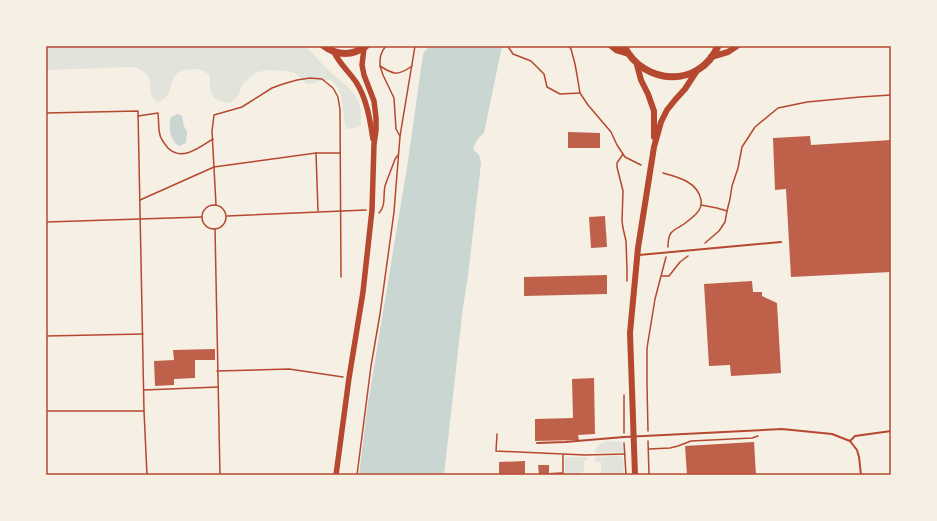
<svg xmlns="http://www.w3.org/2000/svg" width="937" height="521" font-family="'Work Sans',sans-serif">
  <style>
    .green { fill: #e2e4dc }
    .water { fill: #c9d6d2 }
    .building { fill: #bf614a }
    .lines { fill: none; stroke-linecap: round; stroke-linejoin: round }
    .path { stroke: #b5482f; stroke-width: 1.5 }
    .service { stroke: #b5482f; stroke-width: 2 }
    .tertiary { stroke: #b5482f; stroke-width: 5.5 }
    .secondary { stroke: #b5482f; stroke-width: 6 }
    .primary { stroke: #b5482f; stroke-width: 7 }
    .neatline { fill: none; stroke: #b5482f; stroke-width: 1.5 }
  </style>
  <rect width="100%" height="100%" fill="#f6efe4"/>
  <g class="green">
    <path d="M46,46H305C313,52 318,60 325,67C335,77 354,89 359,103C361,110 361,118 361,125L356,128L348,129L345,126L341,95L337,86L331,80H323L315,83L307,84L295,73L286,71L269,70L258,72L249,78L242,85L239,95L230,103C210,100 210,95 210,76C205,71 201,69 194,69C160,70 181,94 158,102C140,92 163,78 134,67L46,70Z"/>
    <path d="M622,441L623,452L595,453C596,439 611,442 622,441Z"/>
    <polygon points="618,456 623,457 624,475 601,475 601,462 595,462 595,457"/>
    <polygon points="565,457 587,457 587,461 584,461 584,472 582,472 582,475 565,475"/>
  </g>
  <g class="water">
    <polygon points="429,46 502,46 484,133 477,140 473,149 479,155 481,163 468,276 463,307 444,475 359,475 367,409 408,161 423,54"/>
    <path d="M178,114L182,116L184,126L187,132L186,143L179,146C170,141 168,126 171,117L175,115Z"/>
  </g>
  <g class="building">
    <polygon points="568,132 600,133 600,148 568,148"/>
    <polygon points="810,136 811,145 891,140 891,272 791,277 786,189 775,190 773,138"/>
    <polygon points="605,216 607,247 591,248 589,217"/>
    <polygon points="607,275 607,294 524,296 524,277"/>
    <polygon points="752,281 753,292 762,292 762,296 777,303 781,373 731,376 730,365 709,366 704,284"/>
    <polygon points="215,349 215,360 195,360 195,378 174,379 174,385 155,386 154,361 174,360 173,350"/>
    <polygon points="594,378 595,434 578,435 579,440 535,441 535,419 573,418 572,379"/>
    <polygon points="754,442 756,475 687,475 685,446"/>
    <polygon points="525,461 525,475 499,475 499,462"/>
    <polygon points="538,465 549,465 549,473 562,472 562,475 539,475"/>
  </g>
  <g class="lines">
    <g class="path">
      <path d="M386,46C380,53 380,57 380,66C394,75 398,76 412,66"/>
      <polyline points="508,46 509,48 513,54 531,61 544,74 547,87 560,94 580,93"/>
      <polyline points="569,46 571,49 575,64 577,75 580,93 588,105 611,132 617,145 625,157 641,165"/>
      <polyline points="380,66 383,75 394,98 396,129 400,136"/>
      <polyline points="46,113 138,111 144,411 147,475"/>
      <path d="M138,116L158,113C159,121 158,128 160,135C161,140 165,144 168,148C182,162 200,147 213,139"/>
      <polyline points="316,153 318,211"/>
      <polyline points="623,154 617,163 617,167 623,191 622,221 623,228 626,241 627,269 627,281"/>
      <path d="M663,173C678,177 698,182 701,200C702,205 700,210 696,214C692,218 688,221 684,224C680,227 674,229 671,233C668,237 668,243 668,247"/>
      <polyline points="140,200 214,167 316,153 340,153"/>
      <circle cx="214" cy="217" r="12"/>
      <polyline points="216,205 212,131 214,115 242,107 272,88 283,84 297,80 310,78 322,79 333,88 338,97 340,110 341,277"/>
      <polyline points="701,205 717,208 727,211 730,199 732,186 738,168 742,147 755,127 778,108 807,102 860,97 891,95"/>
      <path d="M379,213C386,207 383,194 385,186C388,177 392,168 395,159L398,155"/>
      <polyline points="227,216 366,210"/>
      <polyline points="46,222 202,217"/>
      <polyline points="215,229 220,475"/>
      <polyline points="705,243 719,231 725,222 727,211"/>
      <polyline points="662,276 669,276 680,262 688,256"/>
      <polyline points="46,336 143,334"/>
      <polyline points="217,371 289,369 343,377"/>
      <polyline points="144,390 218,387"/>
      <polyline points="46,411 144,411"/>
      <polyline points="648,431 647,385 647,348 655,299 666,257"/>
      <polyline points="624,433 624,395"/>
      <polyline points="497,434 496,451 585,455 625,454"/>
      <polyline points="648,441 649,475"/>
      <polyline points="624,443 626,475"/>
      <polyline points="649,449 670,448 678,446 691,441 752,438 758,436"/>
      <polyline points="563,455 563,475"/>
      <polyline points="357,475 371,366 380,314 394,212 400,136 415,46"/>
    </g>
    <g class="service">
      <polyline points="639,255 781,242"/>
      <polyline points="850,441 855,436 891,431"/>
      <polyline points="537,443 565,442 624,437 782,429 832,434 850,441 857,450 859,457 861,475"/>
    </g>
    <g class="tertiary">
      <path d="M334,52C339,63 349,72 356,82C367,99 370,120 373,139"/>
      <polyline points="336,475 349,378 363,292 372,210 374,144 376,130 376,118 374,101 364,75 362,65 364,48"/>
    </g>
    <g class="secondary">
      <polyline points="711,57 728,52 737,46"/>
      <polyline points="637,65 641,80 648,94 654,111 654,137"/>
      <polyline points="635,475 630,333 638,248 654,147 661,122 667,110 675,100 685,89 698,69"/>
    </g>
    <g class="primary">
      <path d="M324,46C337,56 353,56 366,46"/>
      <polyline points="612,46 617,50 627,53"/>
      <path d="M624,46C644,86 700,88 718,46"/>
    </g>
  </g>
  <rect width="937" height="521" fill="none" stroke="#f6efe4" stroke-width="94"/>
  <rect x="47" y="47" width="843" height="427" class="neatline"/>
</svg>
